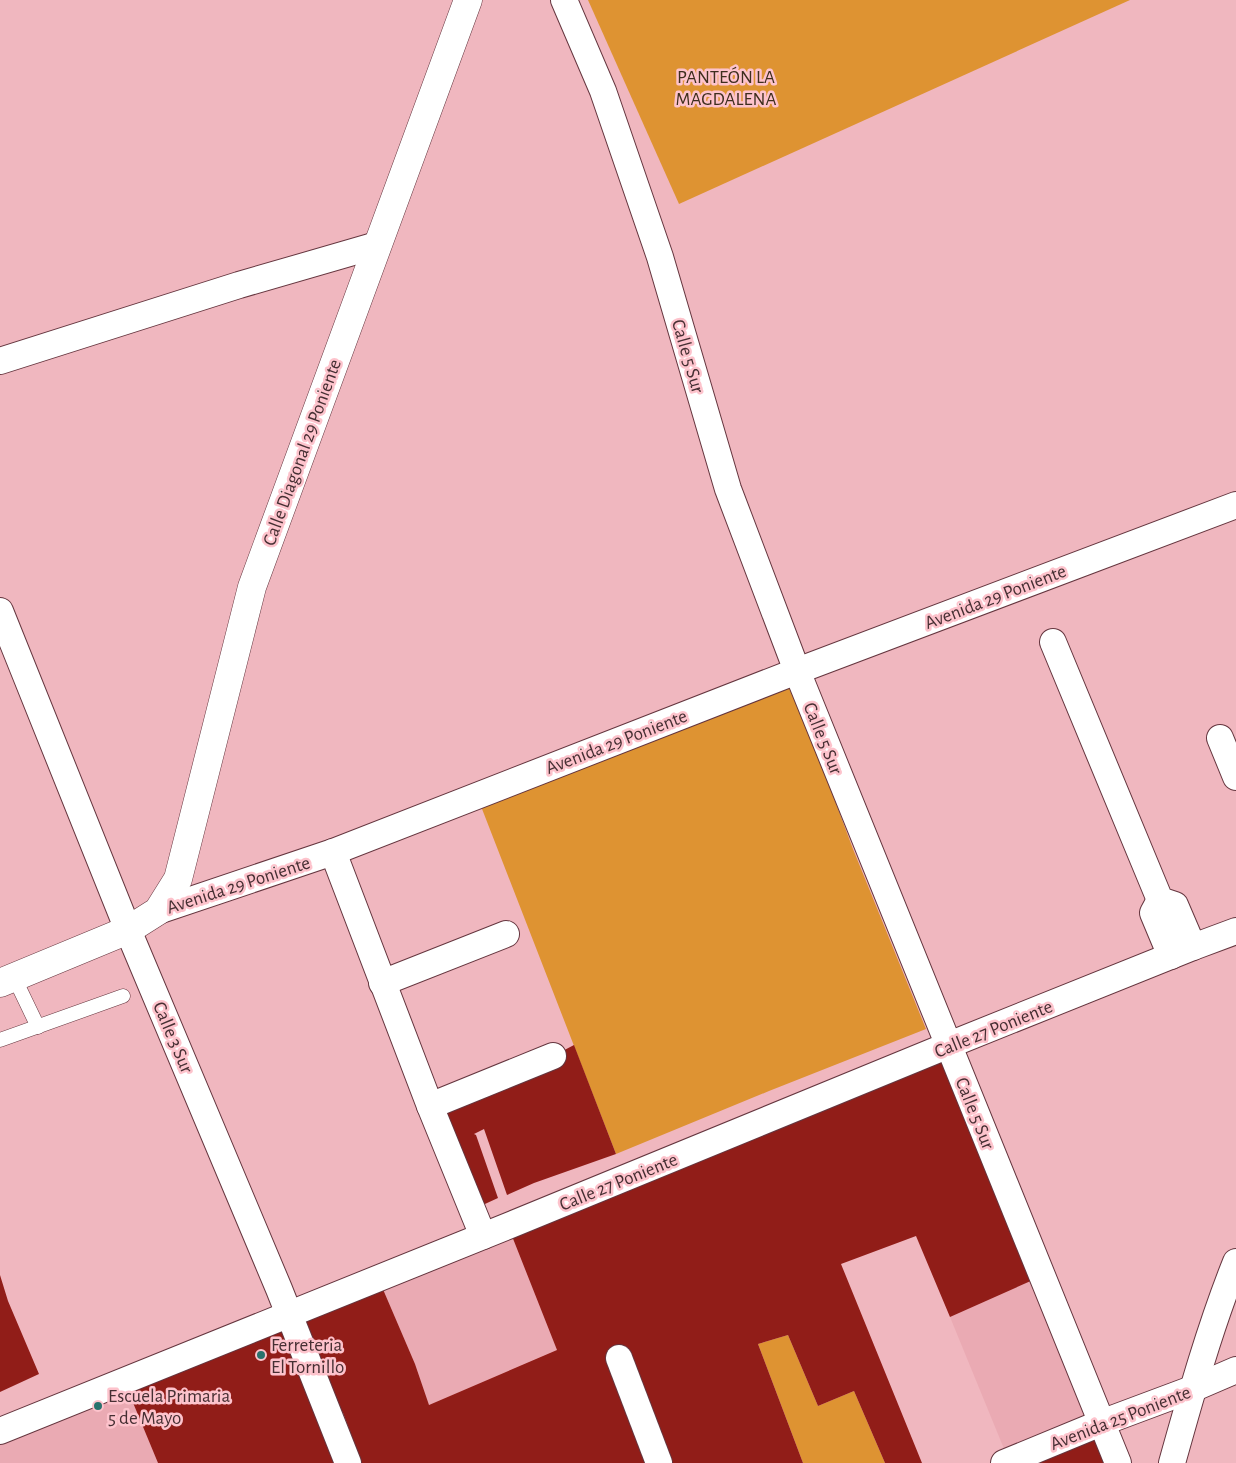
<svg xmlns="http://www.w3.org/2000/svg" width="1236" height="1463" font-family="'Alegreya Sans',sans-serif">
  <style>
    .built { fill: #eaaab3 }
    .green { fill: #de9332 }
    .building { fill: #911d18 }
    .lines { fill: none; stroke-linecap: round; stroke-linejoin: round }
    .service-casing { stroke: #65363f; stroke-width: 15 }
    .minor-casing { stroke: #65363f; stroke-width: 28 }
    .tertiary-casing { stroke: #65363f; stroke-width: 29 }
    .service { stroke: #fff; stroke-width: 14 }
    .minor { stroke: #fff; stroke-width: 26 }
    .tertiary { stroke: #fff; stroke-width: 28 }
    .poi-dot { fill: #29726d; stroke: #fdc3cc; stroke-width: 2 }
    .labels { text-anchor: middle; stroke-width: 5; stroke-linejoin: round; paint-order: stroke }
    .park-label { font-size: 19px; fill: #3e2e1d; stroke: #fdc3cc }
    .street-label { font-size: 19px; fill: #462f33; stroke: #fdc3cc }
    .poi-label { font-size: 19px; fill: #462f33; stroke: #fdc3cc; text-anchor: start }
  </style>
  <rect width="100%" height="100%" fill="#f0b7bf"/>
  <g class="built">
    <polygon points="508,1226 557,1350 429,1405 415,1364 379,1280"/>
    <polygon points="1042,1276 1101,1423 1009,1461 950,1317"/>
    <polygon points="124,1381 158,1463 0,1463 0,1431"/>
  </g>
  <g class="green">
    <polygon points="588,0 1130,0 679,204"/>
    <polygon points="788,675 853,849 926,1029 769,1091 616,1154 477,796"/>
    <polygon points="788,1335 818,1406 854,1391 885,1463 803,1463 758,1344"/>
  </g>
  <g class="building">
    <polygon points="574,1045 616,1154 534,1183 507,1195 484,1129 474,1134 476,1135 498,1198 474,1209 430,1106 553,1056"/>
    <polygon points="949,1045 1042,1276 950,1317 916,1236 841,1264 922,1463 885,1463 854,1391 818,1406 788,1335 758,1344 803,1463 361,1463 356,1455 352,1437 343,1413 310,1365 348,1463 158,1463 124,1381 379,1280 415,1364 429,1405 557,1350 508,1226"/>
    <polygon points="0,1275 8,1301 39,1374 0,1392"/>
    <polygon points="1101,1423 1118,1463 1004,1463"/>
  </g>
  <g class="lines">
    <g class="service-casing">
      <g id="service">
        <polyline points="14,977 38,1027"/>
        <polyline points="0,1040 123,996"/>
      </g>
    </g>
    <g class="minor-casing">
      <g id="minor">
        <polyline points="564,0 603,91 660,257 728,489 797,671 1118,1463"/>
        <polyline points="0,361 239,285 377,245"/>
        <polyline points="0,611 128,930 279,1289 348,1463"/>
        <polyline points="1053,642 1160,900 1175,905 1193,947"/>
        <polyline points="1220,738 1236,777"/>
        <polyline points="333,852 430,1106 483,1236"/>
        <polyline points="1160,900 1153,913 1171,956"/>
        <polyline points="158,911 333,852 797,671 1236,505"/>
        <polyline points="382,983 506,934"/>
        <polyline points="430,1106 553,1056"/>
        <polyline points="619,1358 659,1463"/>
        <polyline points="0,1431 508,1226 949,1045 1193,947 1236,931"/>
        <polyline points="1004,1463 1101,1423 1192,1389 1236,1370"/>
        <path d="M1172,1463C1191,1395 1210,1327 1236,1262"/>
      </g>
    </g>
    <g class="tertiary-casing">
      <polyline id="tertiary" points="0,983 128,930 158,911 178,879 252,587 468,0"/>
    </g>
    <use href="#service" class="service"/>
    <use href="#minor" class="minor"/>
    <use href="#tertiary" class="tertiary"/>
  </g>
  <g class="poi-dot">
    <circle cx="261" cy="1355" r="5"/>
    <circle cx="98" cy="1406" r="5"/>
  </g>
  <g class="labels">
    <g class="park-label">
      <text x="726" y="83">PANTEÓN LA<tspan x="726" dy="22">MAGDALENA</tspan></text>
    </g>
    <g class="street-label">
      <text transform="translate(689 356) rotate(74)" y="7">Calle 5 Sur</text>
      <text transform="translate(301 452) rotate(-70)" y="7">Calle Diagonal 29 Poniente</text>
      <text transform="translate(995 596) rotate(-21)" y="7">Avenida 29 Poniente</text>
      <text transform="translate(824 738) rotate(68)" y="7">Calle 5 Sur</text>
      <text transform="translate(616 741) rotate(-21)" y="7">Avenida 29 Poniente</text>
      <text transform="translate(238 884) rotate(-18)" y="7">Avenida 29 Poniente</text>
      <text transform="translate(993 1028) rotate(-22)" y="7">Calle 27 Poniente</text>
      <text transform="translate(174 1037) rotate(67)" y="7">Calle 3 Sur</text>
      <text transform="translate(976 1113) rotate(68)" y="7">Calle 5 Sur</text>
      <text transform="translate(618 1181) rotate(-22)" y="7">Calle 27 Poniente</text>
      <text transform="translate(1120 1417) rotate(-21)" y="7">Avenida 25 Poniente</text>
    </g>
    <g class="poi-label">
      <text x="271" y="1351">Ferreteria<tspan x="271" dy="22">El Tornillo</tspan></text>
      <text x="108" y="1402">Escuela Primaria<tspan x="108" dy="22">5 de Mayo</tspan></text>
    </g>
  </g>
</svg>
